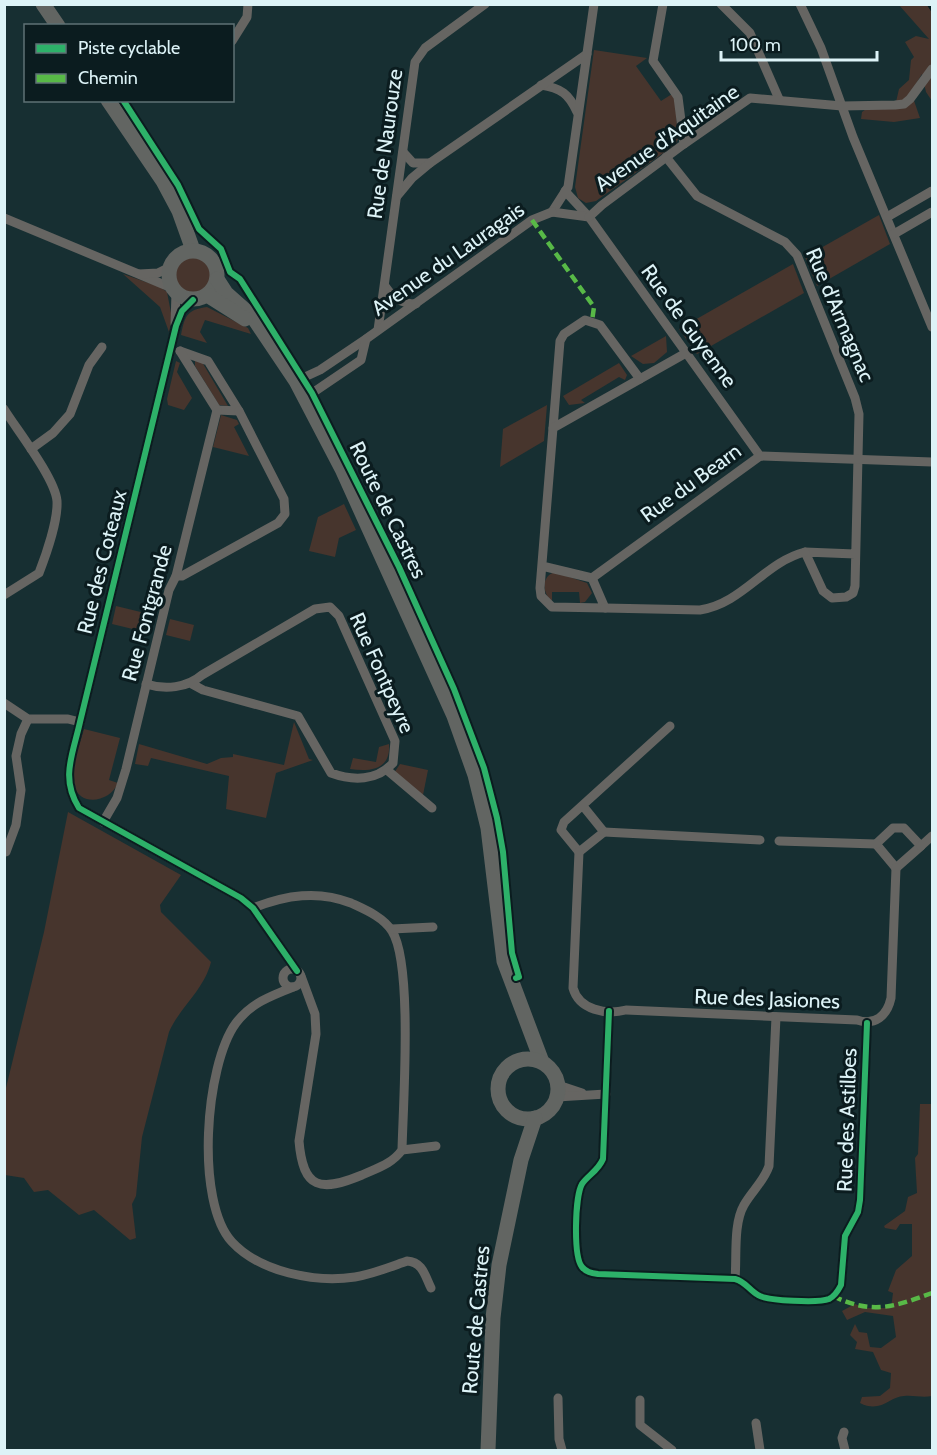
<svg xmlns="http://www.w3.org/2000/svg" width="937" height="1455" font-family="Cabin,sans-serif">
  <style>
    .green { fill: #47352d }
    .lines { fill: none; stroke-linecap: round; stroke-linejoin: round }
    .stream { stroke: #021c20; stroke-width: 3 }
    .minor { stroke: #666562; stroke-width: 9 }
    .primary { stroke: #626562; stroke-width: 15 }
    .quiet { stroke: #58b947; stroke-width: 4.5; stroke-dasharray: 9 4.5; stroke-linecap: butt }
    .cycleway-casing { stroke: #0b1c1f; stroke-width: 10 }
    .cycleway { stroke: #2db169; stroke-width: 6 }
    .labels { text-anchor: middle; stroke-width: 6; stroke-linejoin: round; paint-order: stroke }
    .street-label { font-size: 21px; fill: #ddf3f7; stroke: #0b1c1f }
  </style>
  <rect width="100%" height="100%" fill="#172f32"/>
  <g class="green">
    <polygon points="899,5 932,5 932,101 926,92 922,74 911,92 920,118 894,122 861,119 862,112 875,103 896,102 899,89 909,80 911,60 914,57 905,42 916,36 929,39"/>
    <polygon points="594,50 647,58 636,66 661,101 672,94 675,100 678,139 676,144 596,201 586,203 578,198 575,187"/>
    <polygon points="879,215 890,244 817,286 805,257"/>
    <circle cx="193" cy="274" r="19"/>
    <polygon points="793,264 804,293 697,354 679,329"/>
    <polygon points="123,274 160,287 167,292 172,318 169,332 160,307"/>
    <path d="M207,307L248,328L251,334L205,320L200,332L207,343L181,335C185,315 187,310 207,307Z"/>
    <polygon points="666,336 667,352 654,363 643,364 631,356"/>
    <polygon points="176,361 180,363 177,372 192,398 184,410 168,405 167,399"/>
    <polygon points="195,361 202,362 228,406 219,405 195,366"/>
    <polygon points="619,363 627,375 625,380 619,377 581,400 585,403 569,405 563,396"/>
    <polygon points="547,405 544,441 500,467 503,429"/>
    <polygon points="221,415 237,420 239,424 234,427 249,456 213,447"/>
    <polygon points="344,504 356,530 339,538 335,557 309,551 318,517"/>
    <path d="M555,572L587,583L592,593L585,602L580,603L579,592H552V601C542,593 541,576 555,572Z"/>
    <polygon points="116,606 149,614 145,632 112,624"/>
    <polygon points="170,619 194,625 190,641 166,635"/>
    <polygon points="294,722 309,759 313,760 276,773 266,818 226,809 229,776 151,758 148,766 135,764 139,744 207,764 221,758 233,757 233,754 284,765"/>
    <path d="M84,729L120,738L109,780L118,783C111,801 81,808 74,786C69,769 80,745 84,729Z"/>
    <path d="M389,744C391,770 370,772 350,769L353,758L376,762L379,747Z"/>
    <polygon points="400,764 428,770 423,795 394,773"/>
    <path d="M68,812L181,875L160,905L161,912L211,962C204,990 180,1007 169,1032L142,1137L136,1196L132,1204L136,1238L130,1240L94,1210L79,1215L48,1190L34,1192L24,1178L5,1175V1092L44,932Z"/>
    <path d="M920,1104H932V1396C922,1398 914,1395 904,1396C890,1396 881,1414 860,1403L862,1397L880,1396L890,1388L891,1373L881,1370L873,1352L855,1349L857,1342L850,1335L855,1324L859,1332L867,1333L870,1347L881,1348L896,1337L893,1316L865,1312L847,1320L842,1311L855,1304L865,1308H891L893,1293L888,1291L896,1270L912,1256V1224H900L896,1230L885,1228L884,1226L905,1211L908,1197L917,1193L915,1158L918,1154Z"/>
  </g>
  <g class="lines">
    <polyline class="stream" points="928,4 932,10"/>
    <g class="minor">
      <polyline points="663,4 653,61 678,97 684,144"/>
      <polyline points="721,4 750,33 779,99"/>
      <polyline points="800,4 821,48 853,137 932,327"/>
      <polyline points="232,41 247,17 248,4"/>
      <path d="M541,85C561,88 569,94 577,112"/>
      <polyline points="403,152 413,163 430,163"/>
      <polyline points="666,157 697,196 785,242 797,255 855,398 859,414 855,586 853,593 846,597 832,598 823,591 805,552 855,554"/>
      <polyline points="565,191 589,217 760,456"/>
      <polyline points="397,196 412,178 430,163 587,54"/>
      <polyline points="552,212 568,187 594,4"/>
      <polyline points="552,212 589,217"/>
      <polyline points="589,217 602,205 684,144 750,98 842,106 895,105 904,104 910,99 932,69"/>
      <polyline points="887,217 932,191"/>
      <polyline points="4,218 172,288"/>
      <polyline points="894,234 932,212"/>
      <polyline points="139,274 158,273 170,267"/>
      <path d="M385,286C394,299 400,303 416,304"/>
      <path d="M193,300L182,311L176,326L80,722C73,754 60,778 79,808L241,898L253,908L297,971"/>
      <polyline points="175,324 176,293"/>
      <polyline points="378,330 415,62 425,48 485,4"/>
      <polyline points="180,351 208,361 239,411 217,410"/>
      <polyline points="180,351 217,410"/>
      <polyline points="296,381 320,370 366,339 532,220 552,212"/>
      <polyline points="305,398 361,360 366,339"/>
      <path d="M4,409C17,430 55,478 57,501C58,520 46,555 39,573L4,595"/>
      <polyline points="553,428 560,341 564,334 585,320 600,325 640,379"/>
      <polyline points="31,449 53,433 70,414 89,365 102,347"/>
      <polyline points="542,566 592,578 605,608 552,607 541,596 540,588 553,428 686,353"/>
      <polyline points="176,576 182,576 278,523 285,514 284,499 239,411"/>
      <polyline points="592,578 760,456 932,462"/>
      <path d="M605,608L700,610C742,604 765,562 805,552"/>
      <path d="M146,684C165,690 187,688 202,675L315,609L330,607L339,616L395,741L393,763C377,781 353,781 331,773L298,716L203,690L192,684"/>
      <polyline points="4,703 28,719 68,719 80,722"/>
      <polyline points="387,770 432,808"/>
      <polyline points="583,806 604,832 579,852 561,830 564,822 670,726"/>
      <polyline points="103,822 117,798 126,769 169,590 176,576 217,410"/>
      <polygon points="893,828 904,828 921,846 896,868 876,844"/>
      <polyline points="604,832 760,840"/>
      <polyline points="779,841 876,844"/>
      <polyline points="921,846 932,836"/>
      <polyline points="6,852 16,825 21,790 16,756 21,734 28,719"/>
      <path d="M579,852L573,988C579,1010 606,1015 626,1010L857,1020C875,1026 887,1016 891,998L896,868"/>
      <path d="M253,908C286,895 318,890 351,903C366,910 383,917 392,931C413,964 403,1105 402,1150C392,1164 377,1168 362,1175C321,1192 303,1190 299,1141L316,1034L315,1014L301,976"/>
      <polyline points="392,929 433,927"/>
      <circle cx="292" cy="978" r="9"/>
      <path d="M293,987C270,997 252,1002 236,1023C205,1065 195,1202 232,1242C260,1272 315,1283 355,1277C373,1274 390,1267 407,1261C423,1262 425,1276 431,1288"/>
      <path d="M609,1011L603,1159C598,1171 588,1175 582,1184C575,1196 573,1256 582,1267C586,1272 591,1273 598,1274L735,1279C746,1282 749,1290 758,1295C767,1301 819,1303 829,1299C835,1296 838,1291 841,1285L845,1236L858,1212L860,1200L867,1023"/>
      <polyline points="558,1085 582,1093"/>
      <polyline points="557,1097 606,1094"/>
      <polyline points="402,1150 436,1146"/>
      <path d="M735,1279C737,1257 733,1224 744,1205C752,1191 764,1181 769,1166L776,1017"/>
      <polyline points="558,1398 559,1439 562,1450"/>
      <polyline points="640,1400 640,1425 672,1450"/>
      <polyline points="756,1423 760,1450"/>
      <polyline points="844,1432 842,1438 845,1450"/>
    </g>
    <g class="primary">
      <polyline points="43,4 58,26"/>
      <polyline points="108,100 163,181 179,211 193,250"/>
      <circle cx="193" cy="275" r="24"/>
      <polyline points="217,279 226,293 253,317 296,381 342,469 454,716 475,775 488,828 504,961 542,1062"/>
      <polyline points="207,295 245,319"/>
      <circle cx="528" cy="1089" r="30"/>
      <polyline points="488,1450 493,1318 499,1265 521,1160 535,1118"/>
    </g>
    <g class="quiet">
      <polyline points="532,220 594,307 592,321"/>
      <path d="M833,1296C872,1315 894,1307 932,1293"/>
    </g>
    <g class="cycleway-casing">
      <g id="cycleway">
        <polyline points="123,100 178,185 199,229 221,249 230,272 240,279 312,393 399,567 454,689 484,768 497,818 503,852 512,953 519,977 516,978"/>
        <path d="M193,300L182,311L176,326L80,722C73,754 60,778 79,808L241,898L253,908L297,971"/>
        <path d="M609,1011L603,1159C598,1171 588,1175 582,1184C575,1196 573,1256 582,1267C586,1272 591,1273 598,1274L735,1279C746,1282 749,1290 758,1295C767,1301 819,1303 829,1299C835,1296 838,1291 841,1285L845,1236L858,1212L860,1200L867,1023"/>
      </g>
    </g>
    <use href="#cycleway" class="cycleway"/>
  </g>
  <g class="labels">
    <g class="street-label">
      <text transform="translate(667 138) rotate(-35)" y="7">Avenue d'Aquitaine</text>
      <text transform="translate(385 144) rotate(-82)" y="7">Rue de Naurouze</text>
      <text transform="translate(448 259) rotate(-35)" y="7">Avenue du Lauragais</text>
      <text transform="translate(840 315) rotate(67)" y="7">Rue d'Armagnac</text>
      <text transform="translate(689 326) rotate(54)" y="7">Rue de Guyenne</text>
      <text transform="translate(691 483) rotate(-36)" y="7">Rue du Bearn</text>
      <text transform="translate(388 510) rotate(64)" y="7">Route de Castres</text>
      <text transform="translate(102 562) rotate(-76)" y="7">Rue des Coteaux</text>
      <text transform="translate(147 613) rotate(-75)" y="7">Rue Fontgrande</text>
      <text transform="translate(382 673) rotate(66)" y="7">Rue Fontpeyre</text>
      <text transform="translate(767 999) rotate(2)" y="7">Rue des Jasiones</text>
      <text transform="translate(847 1120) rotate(-88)" y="7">Rue des Astilbes</text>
      <text transform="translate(476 1320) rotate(-85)" y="7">Route de Castres</text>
    </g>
  </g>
  <rect width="937" height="1455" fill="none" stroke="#ddf3f7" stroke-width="12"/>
  <rect x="24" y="24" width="210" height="78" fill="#0b1c1f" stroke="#5f7275" stroke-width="1.5"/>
  <rect x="36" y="44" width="30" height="9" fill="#2db169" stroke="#5f7275" stroke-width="1.5"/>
  <text x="78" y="54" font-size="18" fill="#ddf3f7">Piste cyclable</text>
  <rect x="36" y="74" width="30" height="9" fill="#58b947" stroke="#5f7275" stroke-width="1.5"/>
  <text x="78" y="84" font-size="18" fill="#ddf3f7">Chemin</text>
  <path d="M721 51v9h156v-9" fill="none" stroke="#ddf3f7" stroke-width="3"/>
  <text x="730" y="51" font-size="18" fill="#ddf3f7" stroke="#0b1c1f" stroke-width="4.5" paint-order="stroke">100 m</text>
</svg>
